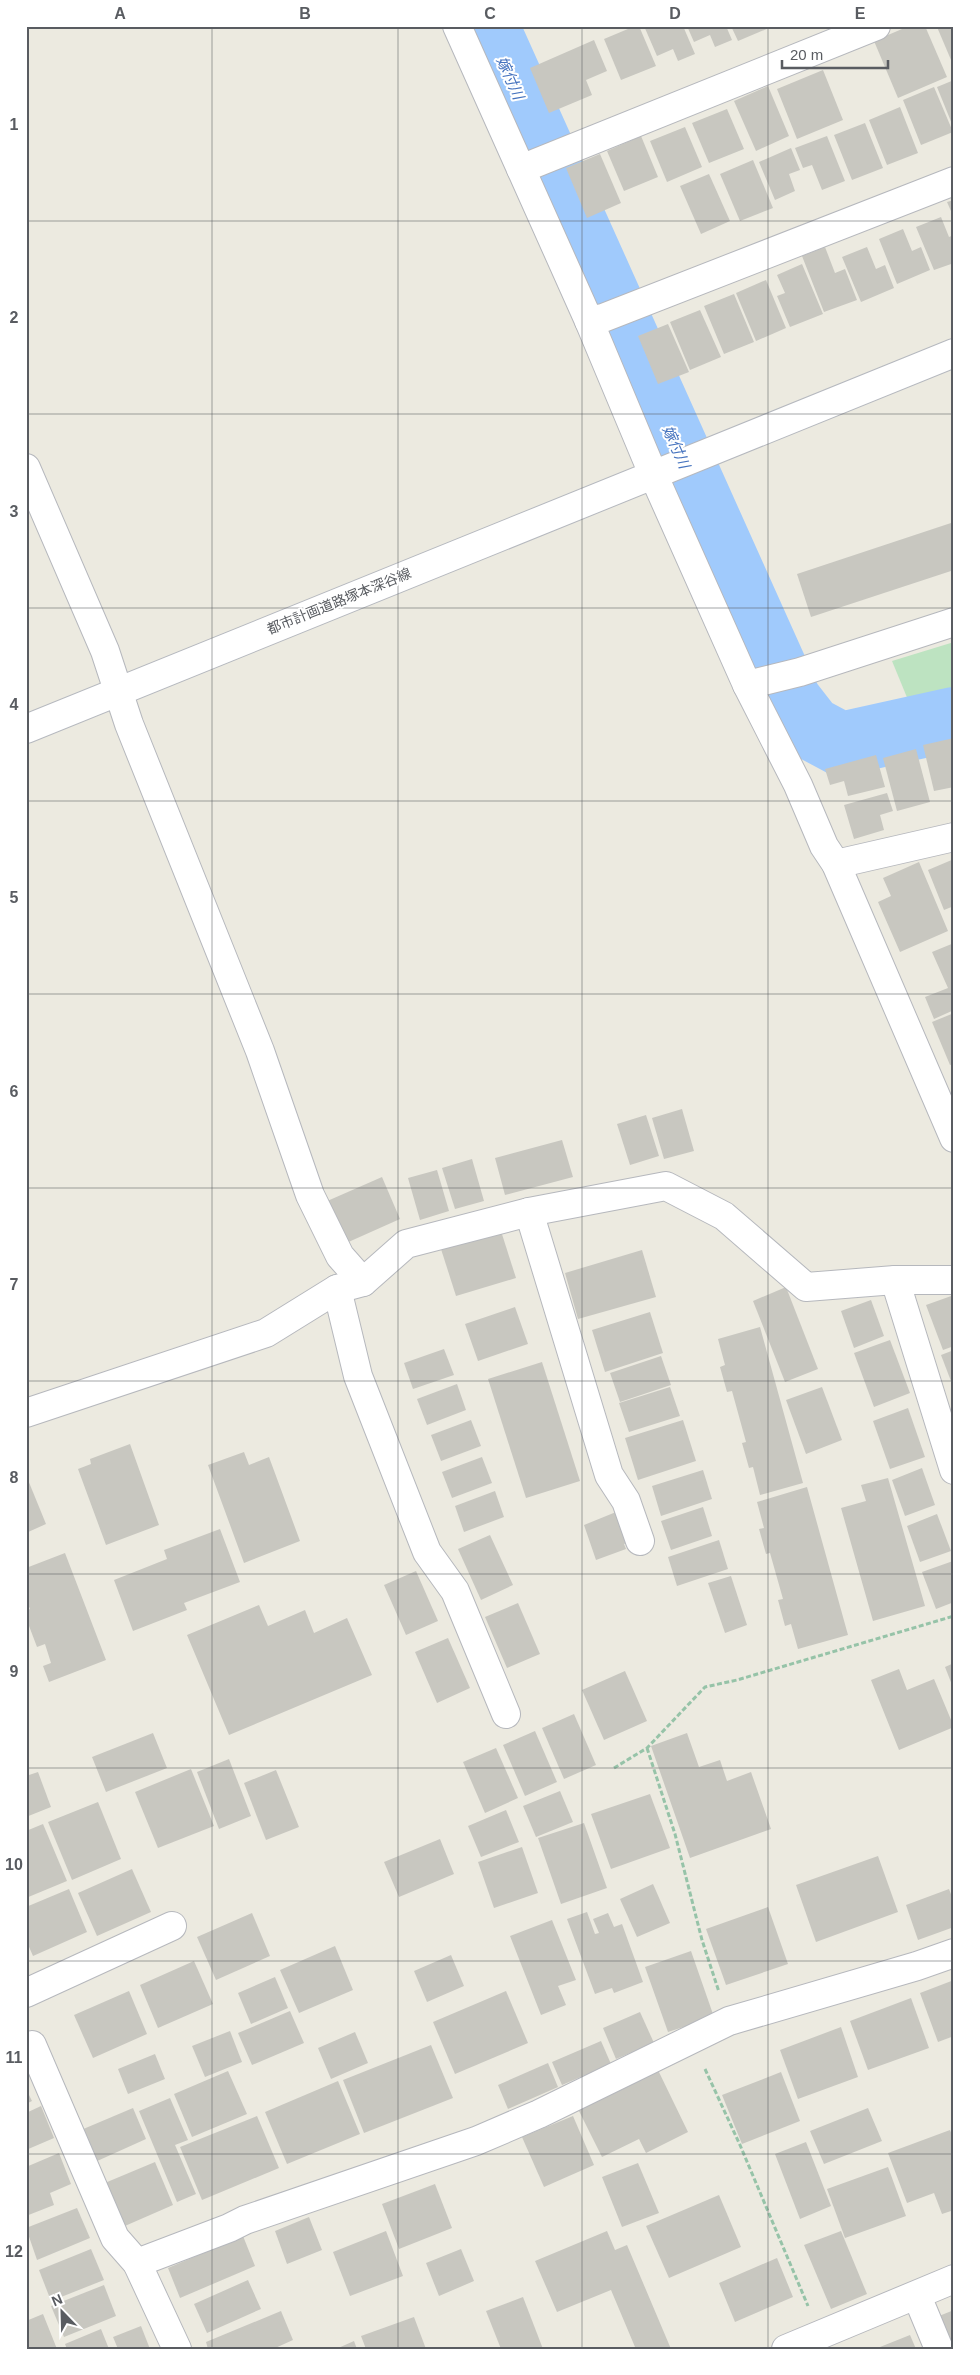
<svg xmlns="http://www.w3.org/2000/svg" width="980" height="2375" font-family="Arial,'Noto Sans JP',sans-serif">
  <style>
    .green { fill: #bde3c1 }
    .lines { fill: none; stroke-linecap: round; stroke-linejoin: round }
    .river { stroke: #a0cafc; stroke-width: 64 }
    .building { fill: #c8c7c0 }
    .street-casing { stroke: #b6b8bd; stroke-width: 30 }
    .secondary-casing { stroke: #b6b9bf; stroke-width: 30 }
    .path { stroke: #96c3a8; stroke-width: 3; stroke-dasharray: 5 2.5; stroke-linecap: butt }
    .street { stroke: #fff; stroke-width: 28 }
    .secondary { stroke: #fff; stroke-width: 28 }
    .grid { fill: none; stroke: #595c61; stroke-width: 1; stroke-opacity: 0.55 }
    .labels { text-anchor: middle; stroke-width: 4; stroke-linejoin: round; paint-order: stroke }
    .street-label { font-size: 14px; fill: #595c61; stroke: #fff }
    .water-label { font-size: 15px; font-style: italic; fill: #4472be; stroke: #fff }
    .neatline { fill: none; stroke: #595c61; stroke-width: 2 }
    .grid-label { font-size: 16px; text-anchor: middle; font-weight: bold; fill: #595c61 }
  </style>
  <rect width="100%" height="100%" fill="#eceae0"/>
  <polygon class="green" points="954,642 954,702 913,712 892,661"/>
  <g class="lines">
    <polyline class="river" points="487,26 790,701 811,728 841,744 954,719"/>
  </g>
  <g class="building">
    <polygon points="635,26 639,26 656,66 621,80 604,39"/>
    <polygon points="644,26 683,26 695,54 678,61 673,49 657,56"/>
    <polygon points="687,26 726,26 732,40 715,47 710,35 694,42"/>
    <polygon points="731,26 768,26 769,28 738,41"/>
    <polygon points="909,26 925,26 947,77 898,98 874,41"/>
    <polygon points="954,26 954,67 937,27"/>
    <polygon points="594,40 607,71 586,80 592,95 549,113 530,68"/>
    <polygon points="823,70 843,120 797,139 777,89"/>
    <polygon points="954,80 954,129 937,87"/>
    <polygon points="768,86 789,136 756,151 734,101"/>
    <polygon points="934,87 953,132 921,145 903,100"/>
    <polygon points="900,107 918,153 887,165 869,120"/>
    <polygon points="727,109 744,149 709,163 692,123"/>
    <polygon points="865,123 883,168 852,180 834,135"/>
    <polygon points="685,127 702,167 667,182 650,141"/>
    <polygon points="641,136 658,177 624,191 607,151"/>
    <polygon points="827,136 845,181 822,190 812,165 803,168 795,148"/>
    <polygon points="791,148 800,170 789,174 795,191 775,200 759,162"/>
    <polygon points="600,154 621,203 587,218 566,168"/>
    <polygon points="753,160 773,208 740,221 720,174"/>
    <polygon points="709,174 730,221 701,234 680,186"/>
    <polygon points="954,200 954,218 947,202"/>
    <polygon points="941,217 949,237 954,235 954,263 934,270 916,227"/>
    <polygon points="903,229 912,251 921,247 930,270 897,284 879,239"/>
    <polygon points="825,247 835,273 845,269 857,300 824,312 802,256"/>
    <polygon points="867,247 876,269 885,265 894,288 861,302 842,257"/>
    <polygon points="802,264 823,314 790,327 777,296 785,293 777,275"/>
    <polygon points="766,280 786,328 756,341 736,293"/>
    <polygon points="734,294 754,342 724,354 704,306"/>
    <polygon points="700,310 721,357 690,370 670,322"/>
    <polygon points="668,324 689,372 658,384 638,336"/>
    <polygon points="954,522 954,570 811,617 797,574"/>
    <polygon points="954,738 954,787 934,791 923,745"/>
    <polygon points="916,749 930,802 897,811 883,758"/>
    <polygon points="876,755 885,787 848,796 844,781 830,785 825,769"/>
    <polygon points="887,793 893,811 880,815 884,830 854,839 844,805"/>
    <polygon points="954,859 954,906 944,910 928,870"/>
    <polygon points="919,862 948,931 900,952 878,902 891,896 883,878"/>
    <polygon points="954,943 954,1010 934,1019 925,997 948,988 932,952"/>
    <polygon points="954,1013 954,1064 950,1065 932,1022"/>
    <polygon points="682,1109 694,1151 664,1159 652,1118"/>
    <polygon points="646,1115 659,1156 630,1165 617,1124"/>
    <polygon points="562,1140 573,1177 505,1195 495,1158"/>
    <polygon points="472,1159 484,1201 455,1209 442,1168"/>
    <polygon points="437,1170 449,1211 420,1220 408,1178"/>
    <polygon points="382,1177 400,1219 344,1244 325,1202"/>
    <polygon points="501,1231 516,1278 456,1296 441,1249"/>
    <polygon points="642,1250 656,1297 578,1319 565,1273"/>
    <polygon points="786,1287 818,1369 785,1382 753,1301"/>
    <polygon points="954,1295 954,1346 943,1350 926,1305"/>
    <polygon points="871,1300 884,1336 854,1348 841,1311"/>
    <polygon points="515,1307 528,1344 478,1361 465,1324"/>
    <polygon points="650,1312 663,1353 605,1372 592,1330"/>
    <polygon points="760,1327 803,1483 760,1495 753,1467 749,1468 742,1443 746,1442 732,1391 727,1392 720,1367 725,1365 718,1339"/>
    <polygon points="890,1340 910,1393 874,1407 854,1353"/>
    <polygon points="444,1349 454,1375 413,1389 404,1363"/>
    <polygon points="954,1350 954,1389 941,1355"/>
    <polygon points="661,1356 671,1385 620,1402 610,1373"/>
    <polygon points="542,1362 580,1481 526,1498 488,1379"/>
    <polygon points="457,1384 466,1410 427,1425 417,1399"/>
    <polygon points="670,1387 680,1416 629,1432 619,1403"/>
    <polygon points="822,1387 842,1440 806,1454 786,1400"/>
    <polygon points="908,1408 925,1457 890,1469 873,1421"/>
    <polygon points="471,1420 481,1446 441,1461 431,1435"/>
    <polygon points="683,1420 696,1461 638,1480 625,1438"/>
    <polygon points="130,1444 159,1525 106,1545 78,1469 91,1464 90,1459"/>
    <polygon points="244,1452 249,1465 269,1457 300,1541 244,1563 208,1465"/>
    <polygon points="482,1457 492,1483 452,1498 442,1472"/>
    <polygon points="922,1468 935,1505 905,1516 892,1480"/>
    <polygon points="703,1470 712,1499 661,1516 652,1486"/>
    <polygon points="26,1475 46,1524 26,1533"/>
    <polygon points="888,1478 925,1606 873,1621 841,1508 866,1501 861,1485"/>
    <polygon points="807,1487 848,1635 798,1649 791,1624 785,1626 778,1600 783,1599 770,1553 766,1554 759,1529 764,1528 757,1502"/>
    <polygon points="495,1491 504,1517 464,1532 455,1506"/>
    <polygon points="703,1507 712,1536 671,1550 661,1521"/>
    <polygon points="616,1512 627,1543 624,1544 626,1549 596,1560 584,1525"/>
    <polygon points="937,1514 951,1551 920,1562 907,1526"/>
    <polygon points="220,1529 240,1582 184,1603 187,1610 133,1631 114,1580 167,1559 164,1550"/>
    <polygon points="490,1535 513,1585 481,1600 458,1549"/>
    <polygon points="719,1540 728,1569 677,1586 668,1557"/>
    <polygon points="65,1553 106,1660 49,1682 43,1666 51,1663 45,1644 37,1647 26,1618 26,1611 30,1609 26,1600 26,1568"/>
    <polygon points="953,1561 954,1602 936,1609 922,1572"/>
    <polygon points="416,1571 438,1621 406,1635 384,1585"/>
    <polygon points="731,1576 747,1625 725,1633 708,1583"/>
    <polygon points="518,1603 540,1654 507,1668 485,1617"/>
    <polygon points="259,1605 268,1626 305,1610 314,1633 347,1618 372,1675 229,1735 187,1635"/>
    <polygon points="448,1638 470,1688 437,1703 415,1652"/>
    <polygon points="954,1663 954,1690 945,1667"/>
    <polygon points="899,1669 907,1690 934,1679 954,1727 899,1750 871,1680"/>
    <polygon points="625,1671 647,1721 604,1740 582,1690"/>
    <polygon points="574,1714 596,1765 564,1779 542,1728"/>
    <polygon points="535,1731 557,1782 525,1796 503,1745"/>
    <polygon points="153,1733 167,1768 106,1792 92,1757"/>
    <polygon points="687,1733 699,1767 720,1760 727,1781 751,1772 771,1829 690,1858 651,1746"/>
    <polygon points="496,1748 518,1798 485,1813 463,1762"/>
    <polygon points="229,1759 251,1816 219,1829 197,1772"/>
    <polygon points="191,1769 214,1826 158,1848 135,1792"/>
    <polygon points="276,1770 299,1827 266,1840 244,1783"/>
    <polygon points="38,1772 51,1807 26,1817 26,1776"/>
    <polygon points="560,1791 573,1822 536,1837 523,1806"/>
    <polygon points="650,1794 670,1848 611,1869 591,1814"/>
    <polygon points="98,1802 121,1859 72,1880 48,1822"/>
    <polygon points="506,1810 519,1842 481,1857 468,1826"/>
    <polygon points="584,1823 607,1888 561,1904 538,1838"/>
    <polygon points="43,1824 67,1881 26,1898 26,1831"/>
    <polygon points="440,1839 454,1874 399,1897 384,1862"/>
    <polygon points="522,1847 538,1893 494,1908 478,1862"/>
    <polygon points="878,1856 898,1912 816,1942 796,1885"/>
    <polygon points="132,1869 151,1912 97,1936 78,1893"/>
    <polygon points="653,1884 670,1923 637,1937 620,1899"/>
    <polygon points="69,1889 87,1932 33,1956 26,1940 26,1907"/>
    <polygon points="949,1889 954,1902 954,1927 918,1940 906,1905"/>
    <polygon points="768,1907 788,1964 726,1985 706,1929"/>
    <polygon points="587,1912 595,1934 599,1933 593,1919 608,1913 614,1927 622,1924 643,1982 614,1993 612,1988 595,1994 567,1919"/>
    <polygon points="252,1913 270,1956 216,1980 197,1937"/>
    <polygon points="552,1920 576,1980 558,1986 566,2005 541,2015 510,1936"/>
    <polygon points="335,1946 353,1990 299,2013 280,1970"/>
    <polygon points="691,1951 714,2017 668,2032 645,1967"/>
    <polygon points="451,1955 464,1986 427,2002 414,1971"/>
    <polygon points="194,1961 213,2004 158,2028 140,1985"/>
    <polygon points="275,1977 288,2008 251,2024 238,1993"/>
    <polygon points="954,1980 954,2036 938,2042 920,1993"/>
    <polygon points="129,1991 147,2034 93,2058 74,2015"/>
    <polygon points="506,1991 528,2043 455,2074 433,2022"/>
    <polygon points="911,1998 929,2048 868,2070 850,2021"/>
    <polygon points="290,2011 304,2043 252,2065 238,2033"/>
    <polygon points="640,2012 654,2043 616,2059 603,2028"/>
    <polygon points="841,2027 858,2077 798,2099 780,2050"/>
    <polygon points="230,2031 242,2062 205,2077 192,2046"/>
    <polygon points="355,2032 368,2063 331,2079 318,2048"/>
    <polygon points="601,2041 611,2064 562,2085 552,2062"/>
    <polygon points="431,2045 453,2098 364,2133 343,2080"/>
    <polygon points="155,2054 165,2079 128,2094 118,2069"/>
    <polygon points="548,2063 558,2087 508,2109 498,2085"/>
    <polygon points="657,2068 688,2132 646,2153 639,2139 602,2157 577,2107"/>
    <polygon points="228,2071 247,2114 192,2137 174,2094"/>
    <polygon points="781,2072 800,2121 742,2144 722,2095"/>
    <polygon points="338,2081 360,2134 287,2164 265,2112"/>
    <polygon points="26,2089 32,2101 26,2104"/>
    <polygon points="170,2098 188,2140 175,2145 196,2194 177,2202 139,2111"/>
    <polygon points="41,2106 54,2138 26,2150 26,2113"/>
    <polygon points="133,2108 146,2139 95,2162 81,2130"/>
    <polygon points="868,2108 882,2141 824,2164 810,2131"/>
    <polygon points="257,2116 279,2168 202,2200 180,2147"/>
    <polygon points="573,2116 594,2165 544,2187 522,2137"/>
    <polygon points="950,2130 954,2140 954,2210 942,2214 934,2193 907,2203 888,2153"/>
    <polygon points="806,2142 831,2206 800,2219 775,2154"/>
    <polygon points="59,2153 71,2184 50,2193 54,2205 26,2216 26,2167"/>
    <polygon points="155,2162 173,2205 118,2229 100,2185"/>
    <polygon points="638,2163 659,2213 622,2227 602,2177"/>
    <polygon points="888,2167 906,2216 845,2238 827,2189"/>
    <polygon points="435,2184 452,2228 399,2249 382,2204"/>
    <polygon points="719,2195 741,2247 669,2278 646,2226"/>
    <polygon points="77,2208 90,2238 37,2260 26,2228"/>
    <polygon points="309,2217 322,2250 287,2264 275,2231"/>
    <polygon points="386,2231 403,2276 350,2296 333,2252"/>
    <polygon points="607,2231 615,2250 627,2245 671,2349 630,2349 635,2347 611,2290 557,2312 535,2261"/>
    <polygon points="841,2231 867,2294 831,2309 804,2245"/>
    <polygon points="243,2236 255,2266 180,2298 168,2268"/>
    <polygon points="91,2249 104,2280 51,2301 39,2270"/>
    <polygon points="461,2249 474,2281 439,2296 426,2263"/>
    <polygon points="777,2258 793,2297 735,2322 719,2283"/>
    <polygon points="248,2280 261,2309 207,2333 194,2304"/>
    <polygon points="104,2285 116,2316 64,2337 51,2306"/>
    <polygon points="523,2297 543,2349 501,2349 486,2311"/>
    <polygon points="954,2310 954,2349 952,2349 939,2316"/>
    <polygon points="281,2311 293,2340 273,2349 208,2349 206,2342"/>
    <polygon points="43,2314 57,2349 26,2349 26,2321"/>
    <polygon points="414,2317 426,2349 366,2349 361,2336"/>
    <polygon points="141,2326 150,2349 118,2349 113,2337"/>
    <polygon points="101,2329 109,2349 67,2349 65,2344"/>
    <polygon points="910,2335 916,2349 881,2349 880,2347"/>
    <polygon points="354,2341 357,2349 336,2349"/>
  </g>
  <g class="lines">
    <g class="street-casing">
      <g id="street">
        <polyline points="457,26 589,321 653,474 747,685 798,785 824,846 836,864 954,1138"/>
        <polyline points="521,169 876,26"/>
        <polyline points="589,321 603,318 954,181"/>
        <polyline points="26,468 105,651 129,724 260,1051 310,1195 340,1256 363,1282"/>
        <polyline points="747,685 800,672 954,622"/>
        <polyline points="836,864 954,837"/>
        <polyline points="529,1212 609,1475 626,1501 640,1541"/>
        <polyline points="895,1280 954,1470"/>
        <polyline points="337,1289 358,1376 427,1552 455,1591 506,1714"/>
        <polyline points="26,1413 266,1333 337,1289 363,1282 406,1244 529,1212 666,1186 724,1216 806,1287 895,1280 954,1280"/>
        <polyline points="26,1993 172,1926"/>
        <polyline points="26,2048 32,2045 115,2238 137,2263 177,2349"/>
        <polyline points="137,2263 229,2228 245,2220 476,2141 539,2114 729,2021 917,1966 954,1953"/>
        <polyline points="917,2296 939,2349"/>
        <polyline points="786,2349 954,2279"/>
      </g>
    </g>
    <g class="secondary-casing">
      <polyline id="secondary" points="26,729 954,353"/>
    </g>
    <g class="path">
      <polyline points="647,1748 675,1834 702,1940 719,1992"/>
      <polyline points="614,1768 647,1748 705,1687 737,1680 954,1616"/>
      <polyline points="705,2069 740,2145 808,2306"/>
    </g>
    <use href="#street" class="street"/>
    <use href="#secondary" class="secondary"/>
  </g>
  <path class="grid" d="M212,26V2349M398,26V2349M582,26V2349M768,26V2349M26,221H954M26,414H954M26,608H954M26,801H954M26,994H954M26,1188H954M26,1381H954M26,1574H954M26,1768H954M26,1961H954M26,2154H954"/>
  <g class="labels">
    <g class="street-label">
      <text transform="translate(339 601) rotate(-22)" y="5">都市計画道路塚本深谷線</text>
    </g>
    <g class="water-label">
      <text transform="translate(510 78) rotate(66)" y="5">嫁付川</text>
      <text transform="translate(676 447) rotate(66)" y="5">嫁付川</text>
    </g>
  </g>
  <rect width="980" height="2375" fill="none" stroke="#ffffff" stroke-width="55"/>
  <g transform="translate(62 2312) rotate(337)" stroke="#ffffff" stroke-width="4" paint-order="stroke">
  <path d="M0-4L9 19L0 12L-9 19Z" fill="#595c61"/>
  <text y="-8" font-size="14" font-weight="bold" text-anchor="middle" fill="#595c61">N</text>
  </g>
  <path d="M782 60v8h106v-8" fill="none" stroke="#595c61" stroke-width="2.5"/>
  <text x="790" y="60" font-size="15" fill="#595c61" stroke="#ffffff" stroke-width="4" paint-order="stroke">20 m</text>
  <rect x="28" y="28" width="924" height="2320" class="neatline"/>
  <g class="grid-label">
    <text x="120" y="19">A</text>
    <text x="305" y="19">B</text>
    <text x="490" y="19">C</text>
    <text x="675" y="19">D</text>
    <text x="860" y="19">E</text>
    <text x="14" y="130">1</text>
    <text x="14" y="323">2</text>
    <text x="14" y="517">3</text>
    <text x="14" y="710">4</text>
    <text x="14" y="903">5</text>
    <text x="14" y="1097">6</text>
    <text x="14" y="1290">7</text>
    <text x="14" y="1483">8</text>
    <text x="14" y="1677">9</text>
    <text x="14" y="1870">10</text>
    <text x="14" y="2063">11</text>
    <text x="14" y="2257">12</text>
  </g>
</svg>
